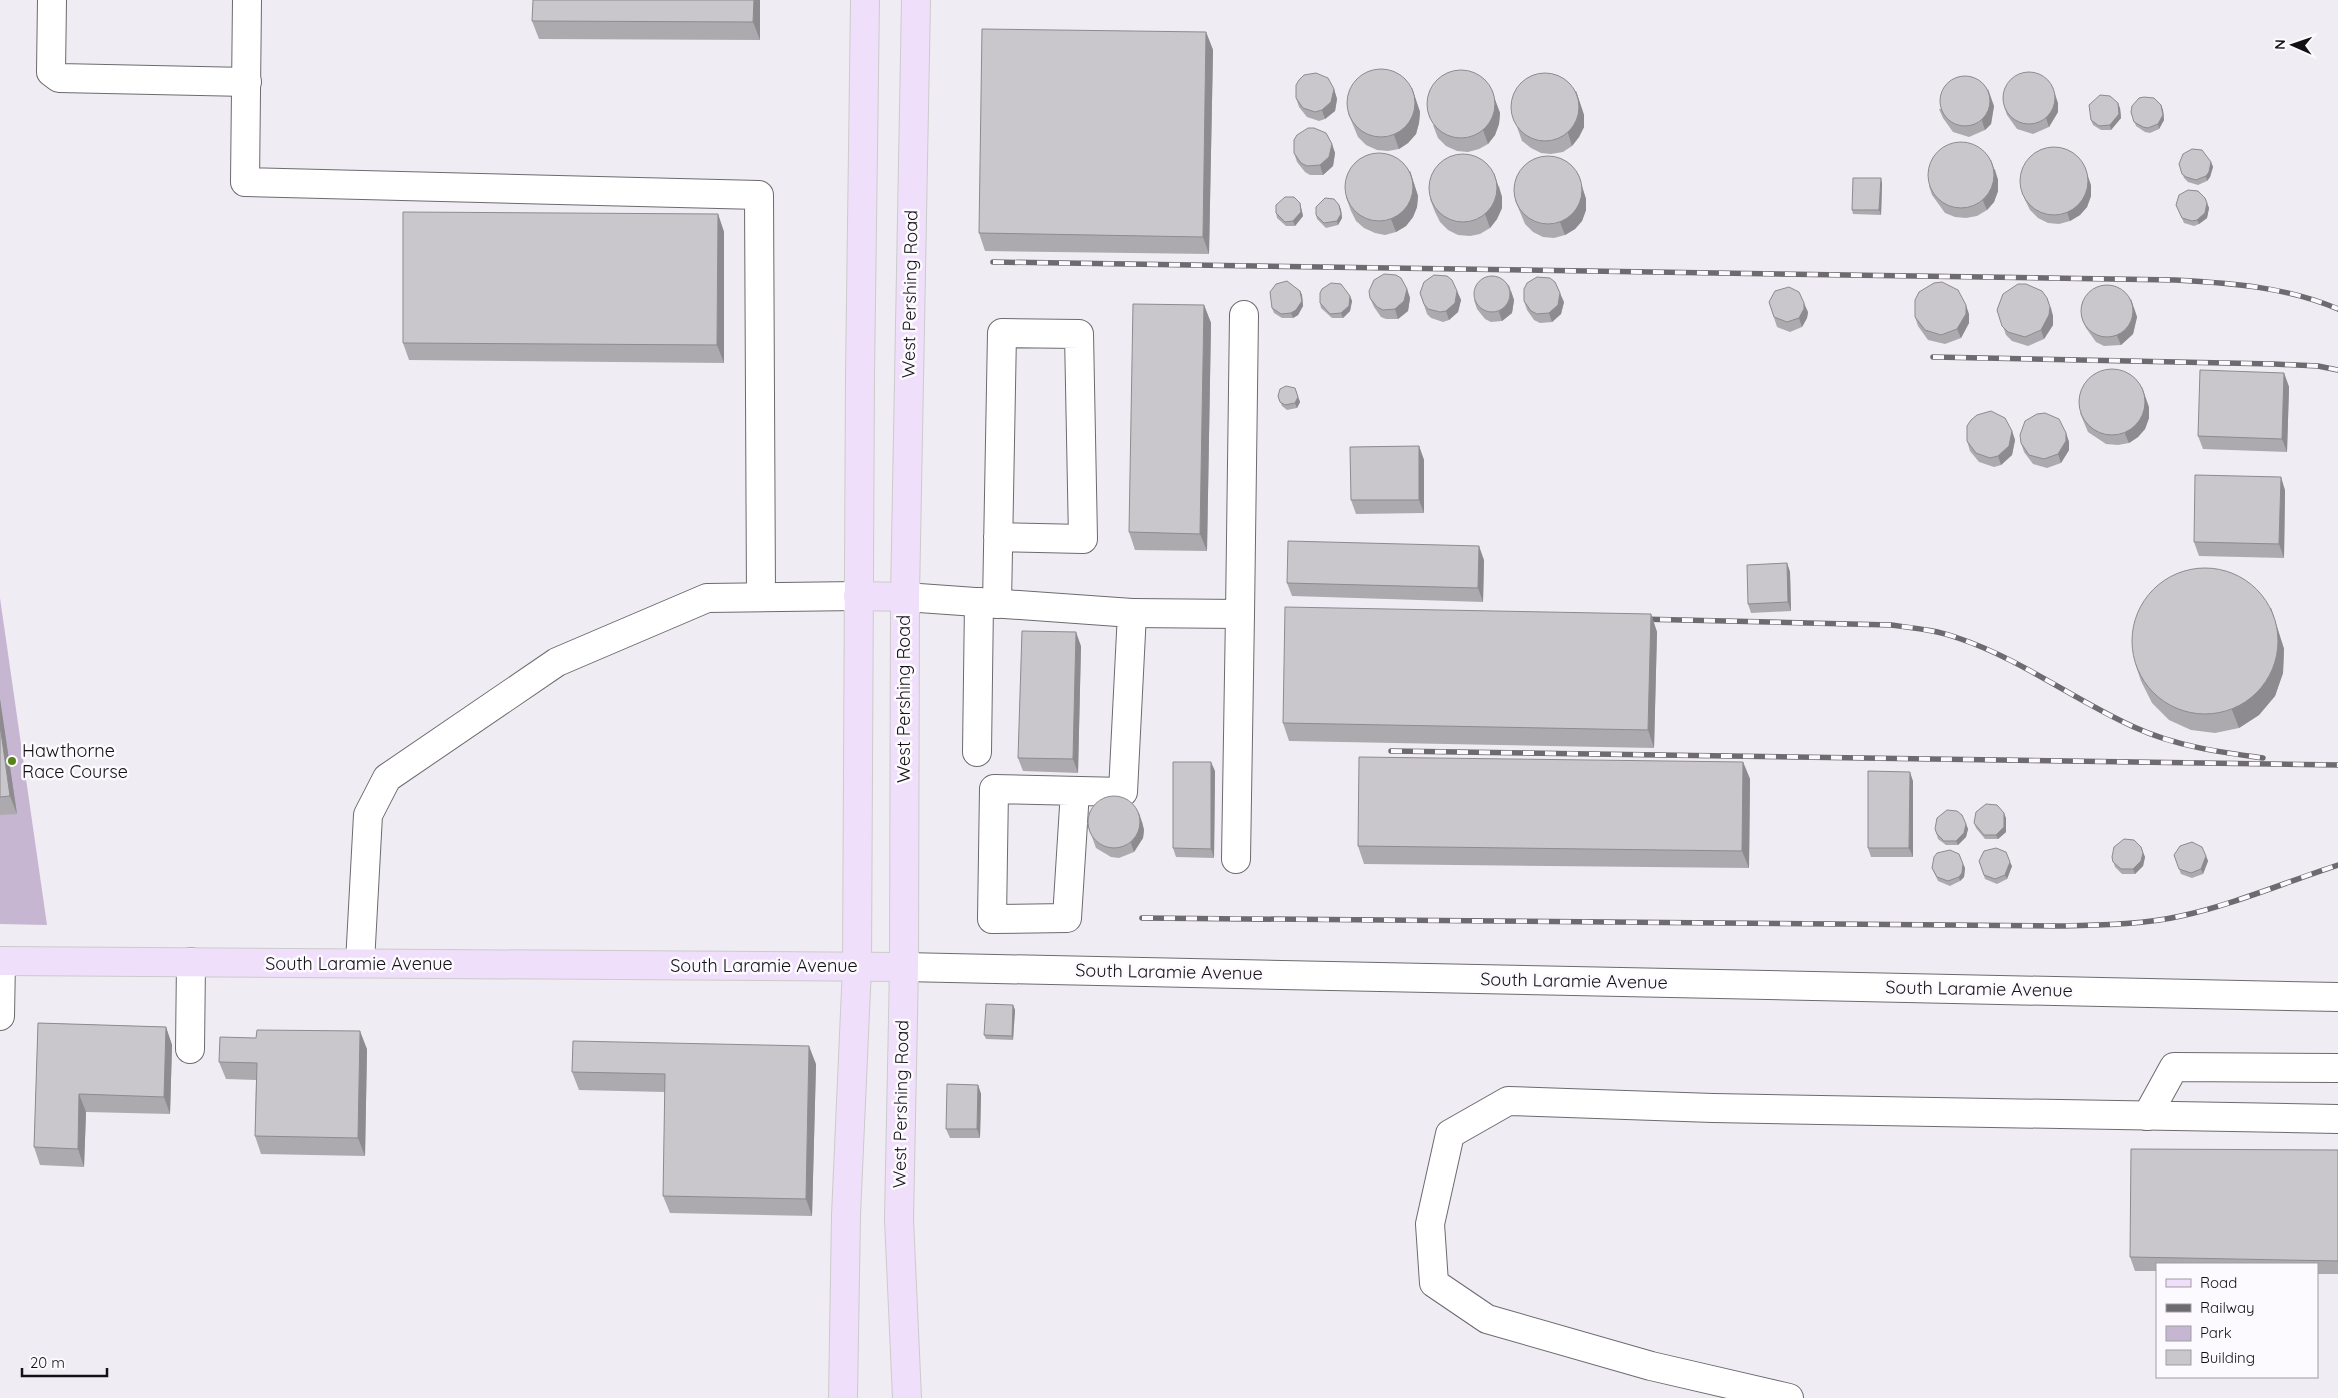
<svg xmlns="http://www.w3.org/2000/svg" width="2338" height="1398" font-family="Quicksand,sans-serif">
  <style>
    .green { fill: #c6b6d2 }
    .lines { fill: none; stroke-linecap: round; stroke-linejoin: round }
    .minor-casing { stroke: #6d6a6f; stroke-width: 30 }
    .major-casing { stroke: #cbcbcb; stroke-width: 30 }
    .minor { stroke: #fff; stroke-width: 28 }
    .major { stroke: #efdffb; stroke-width: 28 }
    .rail-casing { stroke: #6e6b70; stroke-width: 5.5 }
    .rail { stroke: #fdfaff; stroke-width: 4; stroke-dasharray: 11; stroke-linecap: butt }
    .wall { fill: #adaaaf }
    .shaded-wall { fill: #8d8b8f }
    .building { fill: #c9c6cc; stroke: #8d8b8f }
    .poi-dot { fill: #568517; stroke: #fdfaff; stroke-width: 2 }
    .labels { text-anchor: middle; stroke-width: 5; stroke-linejoin: round; paint-order: stroke }
    .street-label { font-size: 18px; fill: #131114; stroke: #fdfaff }
    .poi-label { font-size: 18px; fill: #131114; stroke: #fdfaff; text-anchor: start }
  </style>
  <rect width="100%" height="100%" fill="#f0ecf3"/>
  <polygon class="green" points="0,598 47,925 0,924"/>
  <g class="lines">
    <g class="minor-casing">
      <g id="minor">
        <polyline points="52,0 51,72 59,78 247,82"/>
        <polyline points="247,0 245,182 759,195 761,597"/>
        <polyline points="905,597 1132,613 1123,792 994,789 992,919 1067,918 1075,791"/>
        <polyline points="997,604 1002,333 1079,334 1083,539 998,537"/>
        <polyline points="1132,613 1240,614 1244,315"/>
        <polyline points="977,752 979,602"/>
        <polyline points="1236,859 1240,614"/>
        <polyline points="360,963 368,815 387,778 557,662 707,598 858,596"/>
        <polyline points="904,967 2338,997"/>
        <polyline points="0,1016 1,961"/>
        <polyline points="190,1049 191,962"/>
        <polyline points="2147,1116 2174,1067 2338,1068"/>
        <polyline points="1789,1398 1651,1366 1487,1319 1434,1283 1430,1224 1450,1134 1508,1101 1713,1108 2338,1119"/>
      </g>
    </g>
    <g class="major-casing">
      <g id="major">
        <polyline points="858,596 905,597"/>
        <polyline points="0,961 904,967"/>
        <polyline points="843,1398 846,1215 857,967 860,375 865,0"/>
        <polyline points="907,1398 899,1219 904,967 905,597 916,0"/>
      </g>
    </g>
    <use href="#minor" class="minor"/>
    <use href="#major" class="major"/>
    <g class="rail-casing">
      <g id="rail">
        <path d="M993,262L2175,280C2231,283 2287,287 2338,309"/>
        <polyline points="1933,357 2274,364 2318,366 2338,370"/>
        <path d="M1638,619L1891,625C1913,628 1936,630 1958,638C2021,659 2074,700 2134,727C2175,746 2219,752 2263,758"/>
        <polyline points="1391,751 2338,765"/>
        <path d="M1142,918L2059,926C2099,925 2141,925 2181,916C2235,904 2286,882 2338,865"/>
      </g>
    </g>
    <use href="#rail" class="rail"/>
  </g>
  <g class="wall">
    <polygon points="760,0 760,40 539,39 532,21"/>
    <polygon points="1206,32 1213,50 1209,254 985,251 979,233"/>
    <polygon points="1412,88 1420,112 1419,123 1416,134 1408,143 1399,149 1388,151 1377,150 1366,145 1358,137 1348,113"/>
    <polygon points="1334,89 1337,99 1335,111 1325,119 1319,121 1307,117 1299,107 1296,98"/>
    <polygon points="1491,89 1500,113 1499,124 1495,135 1488,144 1479,149 1468,152 1457,151 1446,146 1438,138 1433,125"/>
    <polygon points="1576,91 1584,115 1584,127 1579,137 1572,146 1563,152 1551,154 1541,153 1531,148 1522,141 1517,127"/>
    <polygon points="2058,103 2058,112 2049,127 2033,134 2017,129 2007,115 2004,106"/>
    <polygon points="1994,106 1991,124 1985,130 1969,137 1953,132 1943,118 1939,109"/>
    <polygon points="2120,108 2121,118 2111,130 2101,130 2093,125 2091,120"/>
    <polygon points="2163,110 2164,120 2159,129 2150,133 2145,132 2136,126 2131,112"/>
    <polygon points="1332,144 1335,153 1333,166 1323,175 1310,175 1305,172 1297,162 1294,153"/>
    <polygon points="2211,162 2213,167 2210,177 2207,181 2198,185 2188,182 2184,178 2179,164"/>
    <polygon points="1995,169 1998,180 1998,191 1994,202 1987,210 1977,216 1966,218 1955,217 1945,213 1932,195 1929,186"/>
    <polygon points="1410,171 1418,196 1417,207 1413,217 1406,226 1396,232 1385,235 1375,233 1364,228 1356,221 1351,211 1346,197"/>
    <polygon points="1578,174 1586,199 1586,210 1582,221 1575,229 1565,235 1554,238 1543,237 1533,232 1525,224 1515,200"/>
    <polygon points="1882,183 1881,215 1853,214 1852,210"/>
    <polygon points="2091,185 2091,196 2087,207 2080,215 2070,221 2059,224 2048,223 2038,218 2030,210 2025,200 2022,191"/>
    <polygon points="1499,186 1502,197 1502,208 1497,219 1490,228 1480,234 1470,236 1458,235 1448,230 1440,222 1435,212 1430,199"/>
    <polygon points="2205,198 2209,208 2207,218 2199,224 2194,226 2184,223 2176,205"/>
    <polygon points="1339,205 1341,210 1342,218 1338,225 1326,228 1317,219 1316,215"/>
    <polygon points="1301,208 1303,216 1295,226 1286,226 1277,218 1276,213"/>
    <polygon points="718,214 724,232 724,363 409,360 403,343"/>
    <polygon points="1509,285 1514,300 1512,313 1502,321 1491,322 1485,319 1477,309 1474,300"/>
    <polygon points="1407,289 1410,298 1408,311 1398,319 1386,319 1381,317 1374,307 1370,298"/>
    <polygon points="1300,291 1302,295 1303,306 1298,315 1293,318 1282,318 1274,313 1272,308"/>
    <polygon points="1457,291 1461,300 1458,312 1449,320 1443,322 1431,318 1427,314 1420,293"/>
    <polygon points="1350,296 1352,301 1350,311 1343,318 1332,318 1321,308 1320,303"/>
    <polygon points="1524,301 1564,302 1561,314 1552,322 1540,323 1534,320 1527,310"/>
    <polygon points="1769,302 1808,312 1807,318 1802,327 1790,332 1777,327"/>
    <polygon points="1204,305 1211,323 1207,551 1135,550 1129,532"/>
    <polygon points="2051,307 2053,316 2053,325 2044,339 2028,346 2012,341 2006,335 1997,310"/>
    <polygon points="2134,308 2137,317 2133,334 2121,345 2104,346 2096,342 2086,328 2082,319"/>
    <polygon points="1969,314 1969,323 1961,338 1945,344 1928,340 1918,326 1915,317"/>
    <polygon points="2284,373 2289,387 2287,452 2203,449 2198,436"/>
    <polygon points="1295,388 1300,402 1297,408 1287,410 1282,406 1278,396"/>
    <polygon points="2149,407 2149,418 2145,429 2138,437 2129,443 2118,445 2106,444 2088,432 2080,413"/>
    <polygon points="2012,431 2015,440 2012,455 2001,465 1994,467 1979,462 1970,451 1967,441"/>
    <polygon points="2066,433 2069,442 2069,450 2061,463 2047,468 2033,464 2024,452 2021,443"/>
    <polygon points="1419,446 1424,460 1424,513 1356,514 1351,500"/>
    <polygon points="2285,490 2284,558 2199,556 2194,542"/>
    <polygon points="1484,560 1483,602 1292,596 1287,583"/>
    <polygon points="1787,563 1790,572 1791,611 1751,613 1748,604"/>
    <polygon points="2271,608 2284,649 2283,673 2275,696 2259,715 2239,728 2215,733 2191,730 2169,720 2152,703 2141,681 2135,663"/>
    <polygon points="1651,614 1657,632 1654,748 1289,741 1283,723"/>
    <polygon points="1081,646 1078,773 1023,771 1018,758"/>
    <polygon points="0,699 17,814 0,815"/>
    <polygon points="1743,762 1750,779 1749,868 1364,864 1358,846"/>
    <polygon points="1215,771 1214,858 1176,857 1173,848"/>
    <polygon points="1913,781 1913,857 1871,857 1868,848"/>
    <polygon points="2006,818 2006,832 1998,839 1985,839 1976,828 1974,823"/>
    <polygon points="1142,822 1144,830 1143,838 1134,852 1119,858 1111,857 1096,848 1087,823"/>
    <polygon points="1966,824 1968,829 1966,837 1958,845 1946,845 1938,839 1935,829"/>
    <polygon points="2141,847 2145,857 2143,866 2135,874 2122,874 2115,867 2112,857"/>
    <polygon points="2174,855 2206,856 2208,861 2203,874 2192,878 2181,874"/>
    <polygon points="1979,861 2012,866 2007,879 1997,884 1985,879"/>
    <polygon points="1963,864 1965,868 1964,877 1960,881 1950,886 1938,881 1932,868"/>
    <polygon points="1013,1005 1015,1010 1013,1040 986,1039 984,1035"/>
    <polygon points="38,1023 166,1027 172,1045 170,1114 86,1112 84,1167 40,1165 34,1147"/>
    <polygon points="367,1049 365,1156 261,1154 255,1136 256,1080 226,1079 219,1062"/>
    <polygon points="816,1064 812,1216 670,1213 663,1196 665,1092 579,1090 572,1072"/>
    <polygon points="978,1085 981,1094 980,1138 950,1138 946,1129"/>
    <polygon points="2338,1150 2338,1274 2317,1274 2317,1264 2157,1264 2157,1271 2135,1271 2130,1257"/>
  </g>
  <g class="shaded-wall">
    <polygon points="754,0 760,0 760,40 753,22"/>
    <polygon points="1206,32 1213,50 1209,254 1203,237"/>
    <polygon points="1412,88 1420,112 1419,123 1416,134 1408,143 1399,149 1394,135"/>
    <polygon points="1334,89 1337,99 1335,111 1325,119 1322,110"/>
    <polygon points="1491,89 1500,113 1499,124 1495,135 1488,144 1483,130"/>
    <polygon points="1988,89 1994,106 1991,124 1985,130 1982,121"/>
    <polygon points="1576,91 1584,115 1584,127 1579,137 1572,146 1568,133"/>
    <polygon points="2055,94 2058,103 2058,112 2049,127 2046,118"/>
    <polygon points="2118,103 2120,108 2121,118 2111,130 2110,125"/>
    <polygon points="2161,105 2163,110 2164,120 2159,129 2158,124"/>
    <polygon points="1332,144 1335,153 1333,166 1323,175 1320,165"/>
    <polygon points="1991,160 1998,180 1998,191 1994,202 1987,210 1983,201"/>
    <polygon points="2211,162 2213,167 2210,177 2207,181 2206,176"/>
    <polygon points="2084,165 2091,185 2091,196 2087,207 2080,215 2070,221 2067,212"/>
    <polygon points="1410,171 1418,196 1417,207 1413,217 1406,226 1396,232 1391,219"/>
    <polygon points="1494,173 1502,197 1502,208 1497,219 1490,228 1485,214"/>
    <polygon points="1578,174 1586,199 1586,210 1582,221 1575,229 1565,235 1560,222"/>
    <polygon points="1881,178 1882,183 1881,215 1879,210"/>
    <polygon points="1300,203 1303,216 1295,226 1293,221"/>
    <polygon points="2207,203 2209,208 2207,218 2199,224 2197,220"/>
    <polygon points="1339,205 1341,210 1342,218 1338,225 1337,221"/>
    <polygon points="718,214 724,232 724,363 717,345"/>
    <polygon points="1407,289 1410,298 1408,311 1398,319 1395,309"/>
    <polygon points="1300,291 1302,295 1303,306 1298,315 1293,318 1291,313"/>
    <polygon points="1457,291 1461,300 1458,312 1449,320 1446,311"/>
    <polygon points="1511,291 1514,300 1512,313 1502,321 1499,312"/>
    <polygon points="1560,293 1564,302 1561,314 1552,322 1549,313"/>
    <polygon points="1350,296 1352,301 1350,311 1343,318 1341,313"/>
    <polygon points="2047,298 2053,316 2053,325 2044,339 2041,330"/>
    <polygon points="2131,299 2137,317 2133,334 2121,345 2117,336"/>
    <polygon points="1804,303 1808,312 1807,318 1802,327 1799,318"/>
    <polygon points="1204,305 1211,323 1207,551 1200,534"/>
    <polygon points="1966,305 1969,314 1969,323 1961,338 1957,329"/>
    <polygon points="2284,373 2289,387 2287,452 2282,439"/>
    <polygon points="2142,387 2149,407 2149,418 2145,429 2138,437 2129,443 2125,434"/>
    <polygon points="1298,397 1300,402 1297,408 1295,403"/>
    <polygon points="2012,431 2015,440 2012,455 2001,465 1998,456"/>
    <polygon points="2066,433 2069,442 2069,450 2061,463 2058,454"/>
    <polygon points="1419,446 1424,460 1424,513 1419,500"/>
    <polygon points="2281,477 2285,490 2284,558 2279,544"/>
    <polygon points="1479,546 1484,560 1483,602 1478,588"/>
    <polygon points="1787,563 1790,572 1791,611 1788,602"/>
    <polygon points="2271,608 2284,649 2283,673 2275,696 2259,715 2239,728 2232,710"/>
    <polygon points="1651,614 1657,632 1654,748 1648,730"/>
    <polygon points="1076,632 1081,646 1078,773 1073,759"/>
    <polygon points="0,699 17,814 10,796 0,725"/>
    <polygon points="1211,762 1215,771 1214,858 1211,849"/>
    <polygon points="1743,762 1750,779 1749,868 1742,851"/>
    <polygon points="1910,772 1913,781 1913,857 1909,848"/>
    <polygon points="1139,813 1142,822 1144,830 1143,838 1134,852 1131,843"/>
    <polygon points="2004,813 2006,818 2006,832 1998,839 1996,835"/>
    <polygon points="1966,824 1968,829 1966,837 1958,845 1956,841"/>
    <polygon points="2143,853 2145,857 2143,866 2135,874 2133,869"/>
    <polygon points="2206,856 2208,861 2203,874 2201,869"/>
    <polygon points="2010,862 2012,866 2007,879 2005,875"/>
    <polygon points="1963,864 1965,868 1964,877 1960,881 1959,877"/>
    <polygon points="1013,1005 1015,1010 1013,1040 1012,1036"/>
    <polygon points="166,1027 172,1045 170,1114 164,1097"/>
    <polygon points="360,1031 367,1049 365,1156 358,1138"/>
    <polygon points="809,1046 816,1064 812,1216 806,1199"/>
    <polygon points="978,1085 981,1094 980,1138 977,1129"/>
    <polygon points="79,1094 86,1112 84,1167 78,1149"/>
  </g>
  <g class="building">
    <polygon points="533,0 754,0 753,22 532,21"/>
    <polygon points="982,29 1206,32 1203,237 979,233"/>
    <circle cx="1381" cy="103" r="34"/>
    <circle cx="1461" cy="104" r="34"/>
    <circle cx="2029" cy="98" r="26"/>
    <polygon points="1316,73 1328,78 1334,89 1331,102 1322,110 1315,112 1303,108 1296,98 1296,85 1299,80 1304,75"/>
    <circle cx="1545" cy="107" r="34"/>
    <circle cx="1965" cy="101" r="25"/>
    <polygon points="2100,95 2110,96 2118,103 2119,114 2110,125 2099,126 2091,120 2089,105"/>
    <polygon points="2144,97 2154,98 2161,105 2163,115 2158,124 2148,128 2143,127 2134,122 2131,112 2132,106 2139,98"/>
    <polygon points="1308,128 1314,128 1326,133 1332,144 1329,157 1320,165 1307,166 1301,163 1294,153 1294,140 1297,135"/>
    <circle cx="1961" cy="175" r="33"/>
    <circle cx="2054" cy="181" r="34"/>
    <polygon points="2192,149 2202,150 2211,162 2209,172 2206,176 2196,180 2186,177 2182,174 2179,164 2183,154"/>
    <circle cx="1379" cy="187" r="34"/>
    <circle cx="1463" cy="188" r="34"/>
    <circle cx="1548" cy="190" r="34"/>
    <polygon points="1853,178 1881,178 1879,210 1852,210"/>
    <polygon points="2188,190 2198,191 2205,198 2207,203 2205,213 2197,220 2192,221 2182,218 2176,205 2179,195"/>
    <polygon points="1285,197 1294,197 1300,203 1301,212 1293,221 1285,222 1276,213 1276,205"/>
    <polygon points="1325,198 1334,199 1339,205 1341,214 1337,221 1324,223 1316,215 1316,207"/>
    <polygon points="403,212 718,214 717,345 403,343"/>
    <polygon points="1384,274 1396,275 1401,278 1407,289 1404,301 1395,309 1383,310 1377,307 1370,298 1369,291 1374,280"/>
    <polygon points="1434,275 1447,276 1452,280 1457,291 1455,303 1446,311 1440,312 1428,309 1424,304 1420,293 1424,282"/>
    <circle cx="1492" cy="294" r="18"/>
    <polygon points="1537,277 1550,278 1555,282 1560,293 1558,305 1549,313 1537,314 1531,311 1524,301 1524,289 1527,283"/>
    <polygon points="1287,281 1300,291 1302,301 1296,310 1291,313 1281,314 1272,308 1270,292 1276,284"/>
    <polygon points="1942,282 1958,290 1966,305 1966,314 1957,329 1941,335 1925,330 1915,317 1915,300 1919,292 1934,283"/>
    <polygon points="1331,283 1341,284 1350,296 1349,306 1341,313 1330,314 1320,303 1320,293 1322,289"/>
    <polygon points="2018,284 2026,284 2042,291 2047,298 2050,307 2049,315 2041,330 2025,337 2008,332 2002,326 1997,310 2003,294"/>
    <circle cx="2107" cy="311" r="26"/>
    <polygon points="1789,287 1799,292 1804,303 1804,309 1799,318 1787,322 1774,317 1769,302 1775,291"/>
    <polygon points="1133,304 1204,305 1200,534 1129,532"/>
    <circle cx="2112" cy="402" r="33"/>
    <polygon points="2200,370 2284,373 2282,439 2198,436"/>
    <polygon points="1286,386 1295,388 1298,397 1295,403 1285,405 1280,402 1278,396 1280,389"/>
    <polygon points="1991,411 2005,418 2012,431 2009,446 1998,456 1990,458 1976,453 1967,441 1967,426 1971,420 1977,415"/>
    <polygon points="2045,413 2059,419 2066,433 2066,441 2058,454 2044,459 2029,455 2021,443 2020,435 2025,421 2037,414"/>
    <polygon points="1419,446 1419,500 1351,500 1350,447"/>
    <polygon points="2195,475 2281,477 2279,544 2194,542"/>
    <polygon points="1288,541 1479,546 1478,588 1287,583"/>
    <polygon points="1787,563 1788,602 1748,604 1747,565"/>
    <circle cx="2205" cy="641" r="73"/>
    <polygon points="1285,607 1651,614 1648,730 1283,723"/>
    <polygon points="1022,631 1076,632 1073,759 1018,758"/>
    <polygon points="0,725 10,796 0,797"/>
    <polygon points="1359,757 1743,762 1742,851 1358,846"/>
    <polygon points="1173,762 1211,762 1211,849 1173,848"/>
    <polygon points="1868,771 1910,772 1909,848 1868,848"/>
    <circle cx="1114" cy="822" r="26"/>
    <polygon points="1986,804 1997,805 2004,813 2004,827 1996,835 1984,835 1974,823 1976,812"/>
    <polygon points="1947,810 1957,811 1962,815 1966,824 1964,833 1956,841 1944,841 1937,834 1935,829 1937,818"/>
    <polygon points="2124,839 2134,840 2141,847 2143,853 2141,861 2133,869 2121,869 2113,862 2112,857 2114,847"/>
    <polygon points="2192,842 2202,847 2206,856 2201,869 2191,873 2179,869 2174,855 2180,846"/>
    <polygon points="1996,848 2006,852 2010,862 2005,875 1995,879 1984,875 1979,861 1984,851"/>
    <polygon points="1950,850 1959,854 1963,864 1962,873 1959,877 1948,881 1937,877 1932,868 1934,857 1937,853"/>
    <polygon points="986,1004 1013,1005 1012,1036 984,1035"/>
    <polygon points="38,1023 166,1027 164,1097 79,1094 78,1149 34,1147"/>
    <polygon points="257,1030 360,1031 358,1138 255,1136 257,1063 219,1062 220,1037 256,1038"/>
    <polygon points="573,1041 809,1046 806,1199 663,1196 665,1074 572,1072"/>
    <polygon points="947,1084 978,1085 977,1129 946,1129"/>
    <polygon points="2131,1149 2338,1150 2338,1261 2130,1257"/>
  </g>
  <circle class="poi-dot" cx="12" cy="761" r="5"/>
  <g class="labels">
    <g class="street-label">
      <text transform="translate(910 294) rotate(-89)" y="6">West Pershing Road</text>
      <text transform="translate(904 699) rotate(-90)" y="6">West Pershing Road</text>
      <text x="359" y="970">South Laramie Avenue</text>
      <text x="764" y="972">South Laramie Avenue</text>
      <text transform="translate(1169 972) rotate(1)" y="6">South Laramie Avenue</text>
      <text transform="translate(1574 981) rotate(1)" y="6">South Laramie Avenue</text>
      <text transform="translate(1979 989) rotate(1)" y="6">South Laramie Avenue</text>
      <text transform="translate(901 1104) rotate(-89)" y="6">West Pershing Road</text>
    </g>
    <g class="poi-label">
      <text x="22" y="757">Hawthorne<tspan x="22" dy="21">Race Course</tspan></text>
    </g>
  </g>
  <rect x="2156" y="1263" width="162" height="115" fill="#fdfaff" stroke="#9f9da1"/>
  <rect x="2166" y="1279" width="25" height="8" fill="#efdffb" stroke="#9f9da1"/>
  <text x="2200" y="1288" font-size="15" fill="#131114">Road</text>
  <rect x="2166" y="1304" width="25" height="8" fill="#6e6b70" stroke="#9f9da1"/>
  <text x="2200" y="1313" font-size="15" fill="#131114">Railway</text>
  <rect x="2166" y="1326" width="25" height="15" fill="#c6b6d2" stroke="#9f9da1"/>
  <text x="2200" y="1338" font-size="15" fill="#131114">Park</text>
  <rect x="2166" y="1350" width="25" height="15" fill="#c9c6cc" stroke="#9f9da1"/>
  <text x="2200" y="1363" font-size="15" fill="#131114">Building</text>
  <g transform="translate(2293 45) rotate(272)" stroke="#fdfaff" stroke-width="4" paint-order="stroke">
  <path d="M0-4L9 19L0 12L-9 19Z" fill="#131114"/>
  <text y="-8" font-size="14" font-weight="bold" text-anchor="middle" fill="#131114">N</text>
  </g>
  <path d="M22 1368v8h85v-8" fill="none" stroke="#131114" stroke-width="2.5"/>
  <text x="30" y="1368" font-size="15" fill="#131114" stroke="#fdfaff" stroke-width="4" paint-order="stroke">20 m</text>
</svg>
